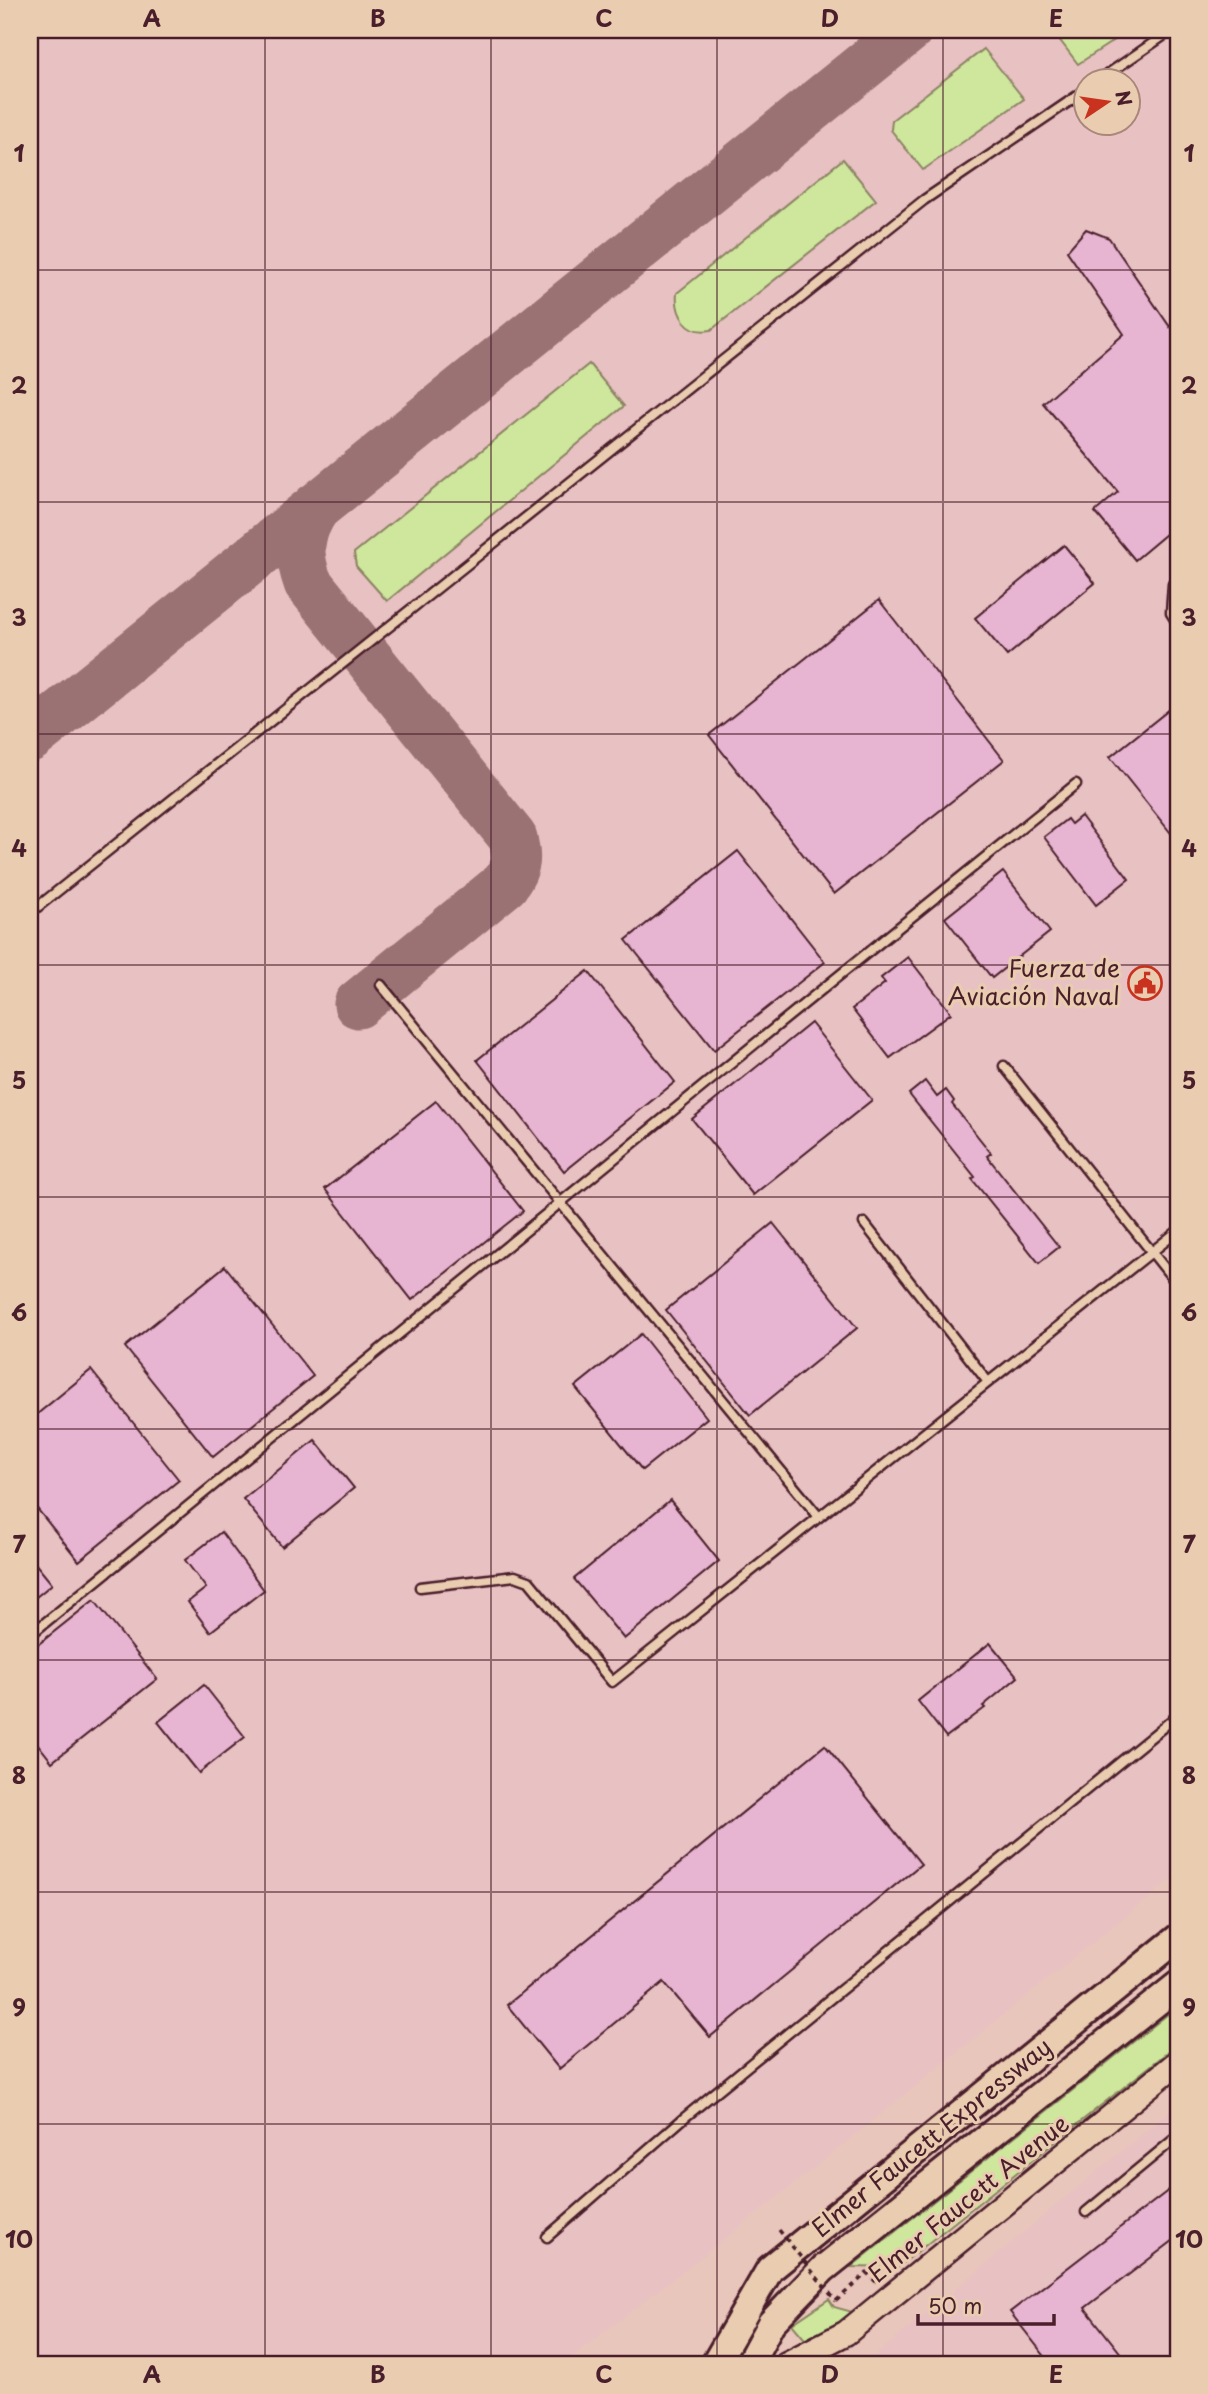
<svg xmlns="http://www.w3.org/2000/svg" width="1208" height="2394" font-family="'Playpen Sans',sans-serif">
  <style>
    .built { fill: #e8c1c2; fill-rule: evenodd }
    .green { fill: #cee79d; stroke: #8c8364; stroke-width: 2 }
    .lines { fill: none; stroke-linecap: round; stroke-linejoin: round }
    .taxiway { stroke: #9a7273; stroke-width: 49 }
    .building { fill: #e7b4d1; stroke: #4a1f2b; stroke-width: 2 }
    .service-casing { stroke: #4a1f2b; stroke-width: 13 }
    .secondary-casing { stroke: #4a1f2b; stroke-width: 28 }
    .trunk-casing { stroke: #4a1f2b; stroke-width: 32 }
    .path { stroke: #4a1f2b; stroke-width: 3.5; stroke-dasharray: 5 5; stroke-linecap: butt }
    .service { stroke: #eacdb1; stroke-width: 8 }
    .secondary { stroke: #eacdb1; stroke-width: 23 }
    .trunk { stroke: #eacdb1; stroke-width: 26 }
    .path-bridge { stroke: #4a1f2b; stroke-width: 3.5; stroke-dasharray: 5 5; stroke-linecap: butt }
    .grid { fill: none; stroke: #4a1f2b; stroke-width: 2; stroke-opacity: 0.55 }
    .labels { text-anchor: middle; stroke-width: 6; stroke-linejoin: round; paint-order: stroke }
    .poi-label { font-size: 24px; fill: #4a1f2b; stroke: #eacdb1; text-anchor: end }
    .street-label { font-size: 24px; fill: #4a1f2b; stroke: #eacdb1 }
    .neatline { fill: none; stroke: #4a1f2b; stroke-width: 2.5 }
    .grid-label { font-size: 23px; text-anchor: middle; font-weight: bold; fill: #4a1f2b }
  </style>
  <rect width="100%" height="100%" fill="#e9c6bb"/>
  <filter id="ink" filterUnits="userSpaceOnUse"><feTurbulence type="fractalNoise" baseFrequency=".0143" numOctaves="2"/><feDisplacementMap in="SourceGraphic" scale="14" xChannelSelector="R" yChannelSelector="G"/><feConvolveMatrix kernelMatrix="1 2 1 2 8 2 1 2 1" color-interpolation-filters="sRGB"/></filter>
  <g filter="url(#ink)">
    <g class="built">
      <path d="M30,30H1178V1874L777,2198L563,2364H30ZM1086,80H1128V122H1086Z"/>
      <polygon points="1178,2104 1178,2364 865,2364"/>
    </g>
    <g class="green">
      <polygon points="1052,30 1130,30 1078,64"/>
      <polygon points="984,49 1024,99 923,170 891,130 892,120"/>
      <path d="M843,159L876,200L711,330C687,335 675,314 677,293Z"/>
      <polygon points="589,364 624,406 387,601 356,566 354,553"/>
      <polygon points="1178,2006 1178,2044 897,2268 851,2267"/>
      <polygon points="829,2299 834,2307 856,2313 808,2343 792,2324"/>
    </g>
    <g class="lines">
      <g class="taxiway">
        <path d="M316,507C298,535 297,552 308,583L513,838C517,860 518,865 505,884L358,1004"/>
        <polyline points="30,738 908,30"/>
      </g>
    </g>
    <g class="building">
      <polygon points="1086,229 1109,238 1170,327 1178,312 1178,524 1135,560 1095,512 1118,492 1043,403 1124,334 1067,251"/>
      <polygon points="1064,545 1095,583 1007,656 975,618"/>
      <polygon points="879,600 1004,760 834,894 709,735"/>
      <polygon points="1170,709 1178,719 1178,842 1110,757"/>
      <polygon points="1081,816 1129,879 1096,905 1044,837 1067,819 1071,824"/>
      <polygon points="738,851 825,962 714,1050 626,940"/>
      <polygon points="1003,872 1050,932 992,978 945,918"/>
      <polygon points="908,957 951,1013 890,1058 852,1009 885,983 881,978"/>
      <polygon points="588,971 675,1082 564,1171 477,1060"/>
      <polygon points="811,1023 872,1100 753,1195 692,1119"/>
      <polygon points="925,1081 937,1097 946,1090 954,1101 952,1104 991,1153 987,1156 1059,1247 1039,1263 972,1179 975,1177 909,1094"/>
      <polygon points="436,1101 523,1211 412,1300 325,1189"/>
      <polygon points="773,1223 857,1328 750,1415 666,1310"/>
      <polygon points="225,1266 313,1376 213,1457 125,1347"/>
      <polygon points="641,1334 707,1418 642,1470 575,1387"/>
      <polygon points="91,1370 179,1480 79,1561 30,1500 30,1420"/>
      <polygon points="315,1440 354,1488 282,1547 243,1499"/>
      <polygon points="670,1500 719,1561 624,1639 574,1579"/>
      <polygon points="221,1532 264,1590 210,1632 188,1602 206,1588 185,1560"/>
      <polygon points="30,1557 52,1584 30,1602"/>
      <polygon points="94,1600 157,1679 52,1762 30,1734 30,1651"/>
      <polygon points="990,1643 1018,1677 983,1706 985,1708 946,1737 918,1701"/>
      <polygon points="204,1685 245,1737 199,1773 158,1722"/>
      <polygon points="825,1745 921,1864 710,2037 664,1982 559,2069 507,2005"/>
      <polygon points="1178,2183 1178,2237 1085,2308 1129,2364 1051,2364 1010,2312"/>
    </g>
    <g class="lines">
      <g class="service-casing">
        <g id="service">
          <polyline points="1099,80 1172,30"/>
          <polyline points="1178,580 1173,584 1171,613 1178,624"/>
          <polyline points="30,913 924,200 1086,90"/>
          <polyline points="381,985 819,1517"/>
          <polyline points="1004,1066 1178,1285"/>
          <polyline points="864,1223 988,1382"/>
          <polyline points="420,1587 515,1576 529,1581 612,1682 1178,1231"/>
          <polyline points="30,1635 783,1021 1076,784"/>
          <polyline points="1086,2212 1178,2136"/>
          <polyline points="547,2237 684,2118 1178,1715"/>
        </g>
      </g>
      <g class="secondary-casing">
        <polyline id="secondary" points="786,2364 846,2333 1178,2062"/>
      </g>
      <g class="trunk-casing">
        <g id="trunk">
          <polyline points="715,2364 770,2269 1178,1938"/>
          <polyline points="749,2364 771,2323 823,2269 1178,1985"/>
        </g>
      </g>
      <polyline class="path" points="836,2301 867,2273 876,2282"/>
      <use href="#service" class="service"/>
      <use href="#secondary" class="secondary"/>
      <use href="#trunk" class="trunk"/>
      <polyline class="path-bridge" points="779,2230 836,2301"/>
    </g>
  </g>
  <path class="grid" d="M265,30V2364M491,30V2364M717,30V2364M943,30V2364M30,270H1178M30,502H1178M30,734H1178M30,965H1178M30,1197H1178M30,1429H1178M30,1660H1178M30,1892H1178M30,2124H1178"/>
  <defs>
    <g id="civic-ring" transform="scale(1.75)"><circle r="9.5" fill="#eacdb1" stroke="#c8321e" stroke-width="1.5"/><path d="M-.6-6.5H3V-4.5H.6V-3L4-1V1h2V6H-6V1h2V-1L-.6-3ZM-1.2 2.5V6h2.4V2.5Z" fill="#c8321e"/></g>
  </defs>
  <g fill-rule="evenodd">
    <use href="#civic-ring" x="1145" y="983"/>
  </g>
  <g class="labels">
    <g class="poi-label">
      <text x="1120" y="977">Fuerza de<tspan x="1120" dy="28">Aviación Naval</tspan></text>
    </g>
    <g class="street-label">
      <text transform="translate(932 2138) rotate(-39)" y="8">Elmer Faucett Expressway</text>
      <text transform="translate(969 2199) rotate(-39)" y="8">Elmer Faucett Avenue</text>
    </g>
  </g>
  <rect width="1208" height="2394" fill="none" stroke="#eacdb1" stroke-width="77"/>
  <g transform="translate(1107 102) rotate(77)"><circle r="33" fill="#eacdb1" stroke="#aa877b" stroke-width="2"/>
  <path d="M0-5L12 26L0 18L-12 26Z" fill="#c8321e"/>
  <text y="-10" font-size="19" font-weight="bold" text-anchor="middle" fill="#4a1f2b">N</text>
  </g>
  <path d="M918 2314v10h136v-10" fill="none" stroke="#4a1f2b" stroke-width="3.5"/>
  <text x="928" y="2314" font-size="21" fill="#4a1f2b" stroke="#eacdb1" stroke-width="5" paint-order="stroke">50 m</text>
  <rect x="38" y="38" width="1132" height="2318" class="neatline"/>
  <g class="grid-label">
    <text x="152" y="27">A</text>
    <text x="378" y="27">B</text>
    <text x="604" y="27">C</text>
    <text x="830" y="27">D</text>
    <text x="1056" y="27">E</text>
    <text x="19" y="162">1</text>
    <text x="1189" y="162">1</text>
    <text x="19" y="394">2</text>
    <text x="1189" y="394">2</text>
    <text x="19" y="626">3</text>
    <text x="1189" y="626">3</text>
    <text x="19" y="857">4</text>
    <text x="1189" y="857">4</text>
    <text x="19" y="1089">5</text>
    <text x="1189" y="1089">5</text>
    <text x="19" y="1321">6</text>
    <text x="1189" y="1321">6</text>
    <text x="19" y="1553">7</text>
    <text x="1189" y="1553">7</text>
    <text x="19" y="1784">8</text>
    <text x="1189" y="1784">8</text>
    <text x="19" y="2016">9</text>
    <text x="1189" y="2016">9</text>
    <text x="19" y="2248">10</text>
    <text x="1189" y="2248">10</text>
    <text x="152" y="2383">A</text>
    <text x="378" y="2383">B</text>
    <text x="604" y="2383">C</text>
    <text x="830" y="2383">D</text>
    <text x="1056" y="2383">E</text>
  </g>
</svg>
